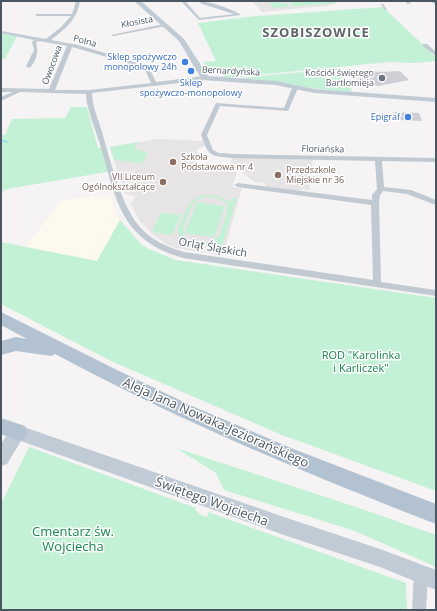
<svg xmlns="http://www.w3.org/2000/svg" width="437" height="611" font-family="'Open Sans',sans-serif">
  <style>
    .commercial { fill: #fdf9ef }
    .education { fill: #e6e4e5 }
    .green { fill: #c3f1d5; fill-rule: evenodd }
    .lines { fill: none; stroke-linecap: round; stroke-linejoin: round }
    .stream { stroke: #90daee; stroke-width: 1.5 }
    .building { fill: #cdcfd5 }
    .street { fill: #c1cad2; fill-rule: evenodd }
    .secondary { fill: #c1cbd6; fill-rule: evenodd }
    .primary { fill: #b3c2d1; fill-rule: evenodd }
    .shop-dot { fill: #3f7fe0; stroke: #fff; stroke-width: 1.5 }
    .worship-dot { fill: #6b7280; stroke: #fff; stroke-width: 1.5 }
    .education-dot { fill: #8d6e63; stroke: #fff; stroke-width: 1.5 }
    .labels { text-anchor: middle; stroke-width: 3; stroke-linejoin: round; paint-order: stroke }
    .far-street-label { font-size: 9px; fill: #4a5661; stroke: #fff }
    .far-shop-label { font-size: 9px; fill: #366cbe; stroke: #fff; text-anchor: end }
    .far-worship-label { font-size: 9px; fill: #5b616d; stroke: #fff; text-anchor: end }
    .far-education-label { font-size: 9px; fill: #785e54; stroke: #fff; text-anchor: start }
    .street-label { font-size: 11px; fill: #4a5661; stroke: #fff }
    .park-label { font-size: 11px; fill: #17864f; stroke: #fff }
    .far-district-label { font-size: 13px; font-weight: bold; letter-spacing: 1px; fill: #5f6368; stroke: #fff }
    .near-street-label { font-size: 13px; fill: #4a5661; stroke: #fff }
    .near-park-label { font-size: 13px; fill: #17864f; stroke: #fff }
  </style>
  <rect width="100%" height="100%" fill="#f5f3f3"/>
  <polygon class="commercial" points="99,196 110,197 120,220 97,261 25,247 62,200"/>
  <g class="education">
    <polygon points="252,1 335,1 337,3 327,6 262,12"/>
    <polygon points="157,139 204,141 206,145 198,149 196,152 201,153 196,165 191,164 190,167 237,172 232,187 242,188 223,255 175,248 168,245 152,234 140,221 130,202 133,201 135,196 126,194 124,193 110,147"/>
    <polygon points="233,157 313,160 309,190 303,189 298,191 266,187 265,183 254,182 230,162"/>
  </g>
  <g class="green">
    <polygon points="280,1 284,1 282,3 292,6 292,3 288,1 335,1 337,3 271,8 273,8 269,3 278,2 279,4"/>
    <path d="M383,7L436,57V61L415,63L389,62L225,78L220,70C210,71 208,70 203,62L216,61L198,23L257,16Z"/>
    <polygon points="1,33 17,36 5,59 1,59"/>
    <polygon points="337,69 352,90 350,92 310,88 278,82 239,78"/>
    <polygon points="71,107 87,107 98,148 103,147 112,171 13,188 4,190 1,195 1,135 5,135 12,119 65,118"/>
    <polygon points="138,142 135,149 148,153 142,163 114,160 110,147"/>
    <path d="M204,195L218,196L230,203L232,198H237L221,249L215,248L217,242C205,248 178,248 178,229C185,215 187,199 204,195ZM206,197C214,197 221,198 227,204L228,210L220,234L216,239L209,242L198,243L188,240L184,236C181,230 189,209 194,203C197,199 201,198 206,197Z"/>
    <polygon points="197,202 225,206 214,237 185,233"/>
    <polygon points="161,213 181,215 172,235 152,232"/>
    <polygon points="120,220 142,245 149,249 176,260 436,298 436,491 282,435 111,361 1,304 1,242 97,261"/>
    <polygon points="29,447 196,508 196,511 199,512 198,514 207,517 208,512 406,583 407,610 1,610 1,504"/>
    <polygon points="176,448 362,509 436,535 436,567 355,531 224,490 216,473"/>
  </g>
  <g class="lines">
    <polyline class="stream" points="1,140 7,142"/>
  </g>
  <g class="building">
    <polygon points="372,71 380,72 400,71 409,80 379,86 366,85 362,80 357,80 361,74 366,73 367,75"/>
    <polygon points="394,112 419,113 422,121 396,120"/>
  </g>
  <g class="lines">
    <g class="street">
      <path d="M76,1H80C77,20 66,28 51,40L78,45L132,61L150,70L156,82L205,76L208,78L205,80L92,93C92,105 98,118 101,129C110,158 120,203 139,226C151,240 167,247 184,252L373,280L371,205L238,187L234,185L238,183L372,200V195L377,189L375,161L233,158C210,156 209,157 201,135L216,103L284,108L292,88L295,86L298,88L288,111L220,106L207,135L213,150L219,153L233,154L436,158V162L382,161L384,187L411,190L436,200V205L407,194L383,191L380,195L379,203L381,282L436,290V296L183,258C120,240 116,199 100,144C96,131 86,107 86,94L20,92L1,101V97L13,92H1V88L49,89L67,46L39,41L36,42C39,51 36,63 29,68L26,66L34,50L32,42L34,40L1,33V31L46,39L61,27L71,16H37L35,14H72ZM72,47L128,63L146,72L151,83L89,90H55Z"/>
      <path d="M181,1H185L200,18L234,14L202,4L198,1C209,1 232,9 241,15L199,20Z"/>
      <polygon points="404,1 409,1 411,3 408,4"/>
      <polygon points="381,4 383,4 387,10 385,10"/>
      <polygon points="164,24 166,26 113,36 111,35"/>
      <polygon points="423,44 427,44 436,52 436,56 423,46"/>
      <polygon points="421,567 426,569 428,574 426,610 412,610 414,574 416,569"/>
    </g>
    <g class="secondary">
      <polygon points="134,1 141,1 184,39 208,76 276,81 314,89 436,98 436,102 314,93 276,85 202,80 179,41"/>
      <polygon points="430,1 436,1 436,5"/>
      <polygon points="18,425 284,517 380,549 436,570 436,590 380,567 284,535 21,441 7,464 1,466 1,444 12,427"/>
    </g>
    <g class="primary">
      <path d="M1,312L119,371L192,406L296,450L436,504V524C306,474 178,420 55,354L51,356L16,351L1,355V341L16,337L27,339L1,325Z"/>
      <polygon points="1,418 25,426 27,432 25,438 18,441 1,434"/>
    </g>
  </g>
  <g class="shop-dot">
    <circle cx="185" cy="62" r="4"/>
    <circle cx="191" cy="71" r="4"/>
    <circle cx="408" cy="117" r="4"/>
  </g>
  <circle class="worship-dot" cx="382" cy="78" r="4"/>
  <g class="education-dot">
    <circle cx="173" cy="162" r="4"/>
    <circle cx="278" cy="175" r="4"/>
    <circle cx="163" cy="182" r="4"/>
  </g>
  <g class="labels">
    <g class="far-street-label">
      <text transform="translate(137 22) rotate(-11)" y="3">Kłosista</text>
      <text transform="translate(85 41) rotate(15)" y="3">Polna</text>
      <text transform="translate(52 65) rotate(-69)" y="3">Owocowa</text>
      <text transform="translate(231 71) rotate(3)" y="3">Bernardyńska</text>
      <text transform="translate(323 149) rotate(1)" y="3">Floriańska</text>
    </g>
    <g class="far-shop-label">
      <text x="177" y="60">Sklep spożywczo<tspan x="177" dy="10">monopolowy 24h</tspan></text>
      <text x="191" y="86" text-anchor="middle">Sklep<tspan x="191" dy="10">spożywczo-monopolowy</tspan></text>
      <text x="400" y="120">Epigraf</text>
    </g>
    <g class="far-worship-label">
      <text x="374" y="76">Kościół świętego<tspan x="374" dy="10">Bartłomieja</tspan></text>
    </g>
    <g class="far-education-label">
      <text x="181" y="160">Szkoła<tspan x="181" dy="10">Podstawowa nr 4</tspan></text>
      <text x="286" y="173">Przedszkole<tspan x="286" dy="10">Miejskie nr 36</tspan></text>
      <text x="155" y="180" text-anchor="end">VII Liceum<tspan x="155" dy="10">Ogólnokształcące</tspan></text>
    </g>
    <g class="street-label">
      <text transform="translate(213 247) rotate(10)" y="4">Orląt Śląskich</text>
    </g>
    <g class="park-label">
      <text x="361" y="359">ROD "Karolinka<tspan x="361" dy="13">i Karliczek"</tspan></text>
    </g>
    <g class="far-district-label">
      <text x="316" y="37">SZOBISZOWICE</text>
    </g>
    <g class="near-street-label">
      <text transform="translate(216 422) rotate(24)" y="5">Aleja Jana Nowaka-Jeziorańskiego</text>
      <text transform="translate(212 501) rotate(20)" y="5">Świętego Wojciecha</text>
    </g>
    <g class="near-park-label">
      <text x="73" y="536">Cmentarz św.<tspan x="73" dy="15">Wojciecha</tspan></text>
    </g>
  </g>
  <rect width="437" height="611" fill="none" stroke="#4a5661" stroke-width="4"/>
</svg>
